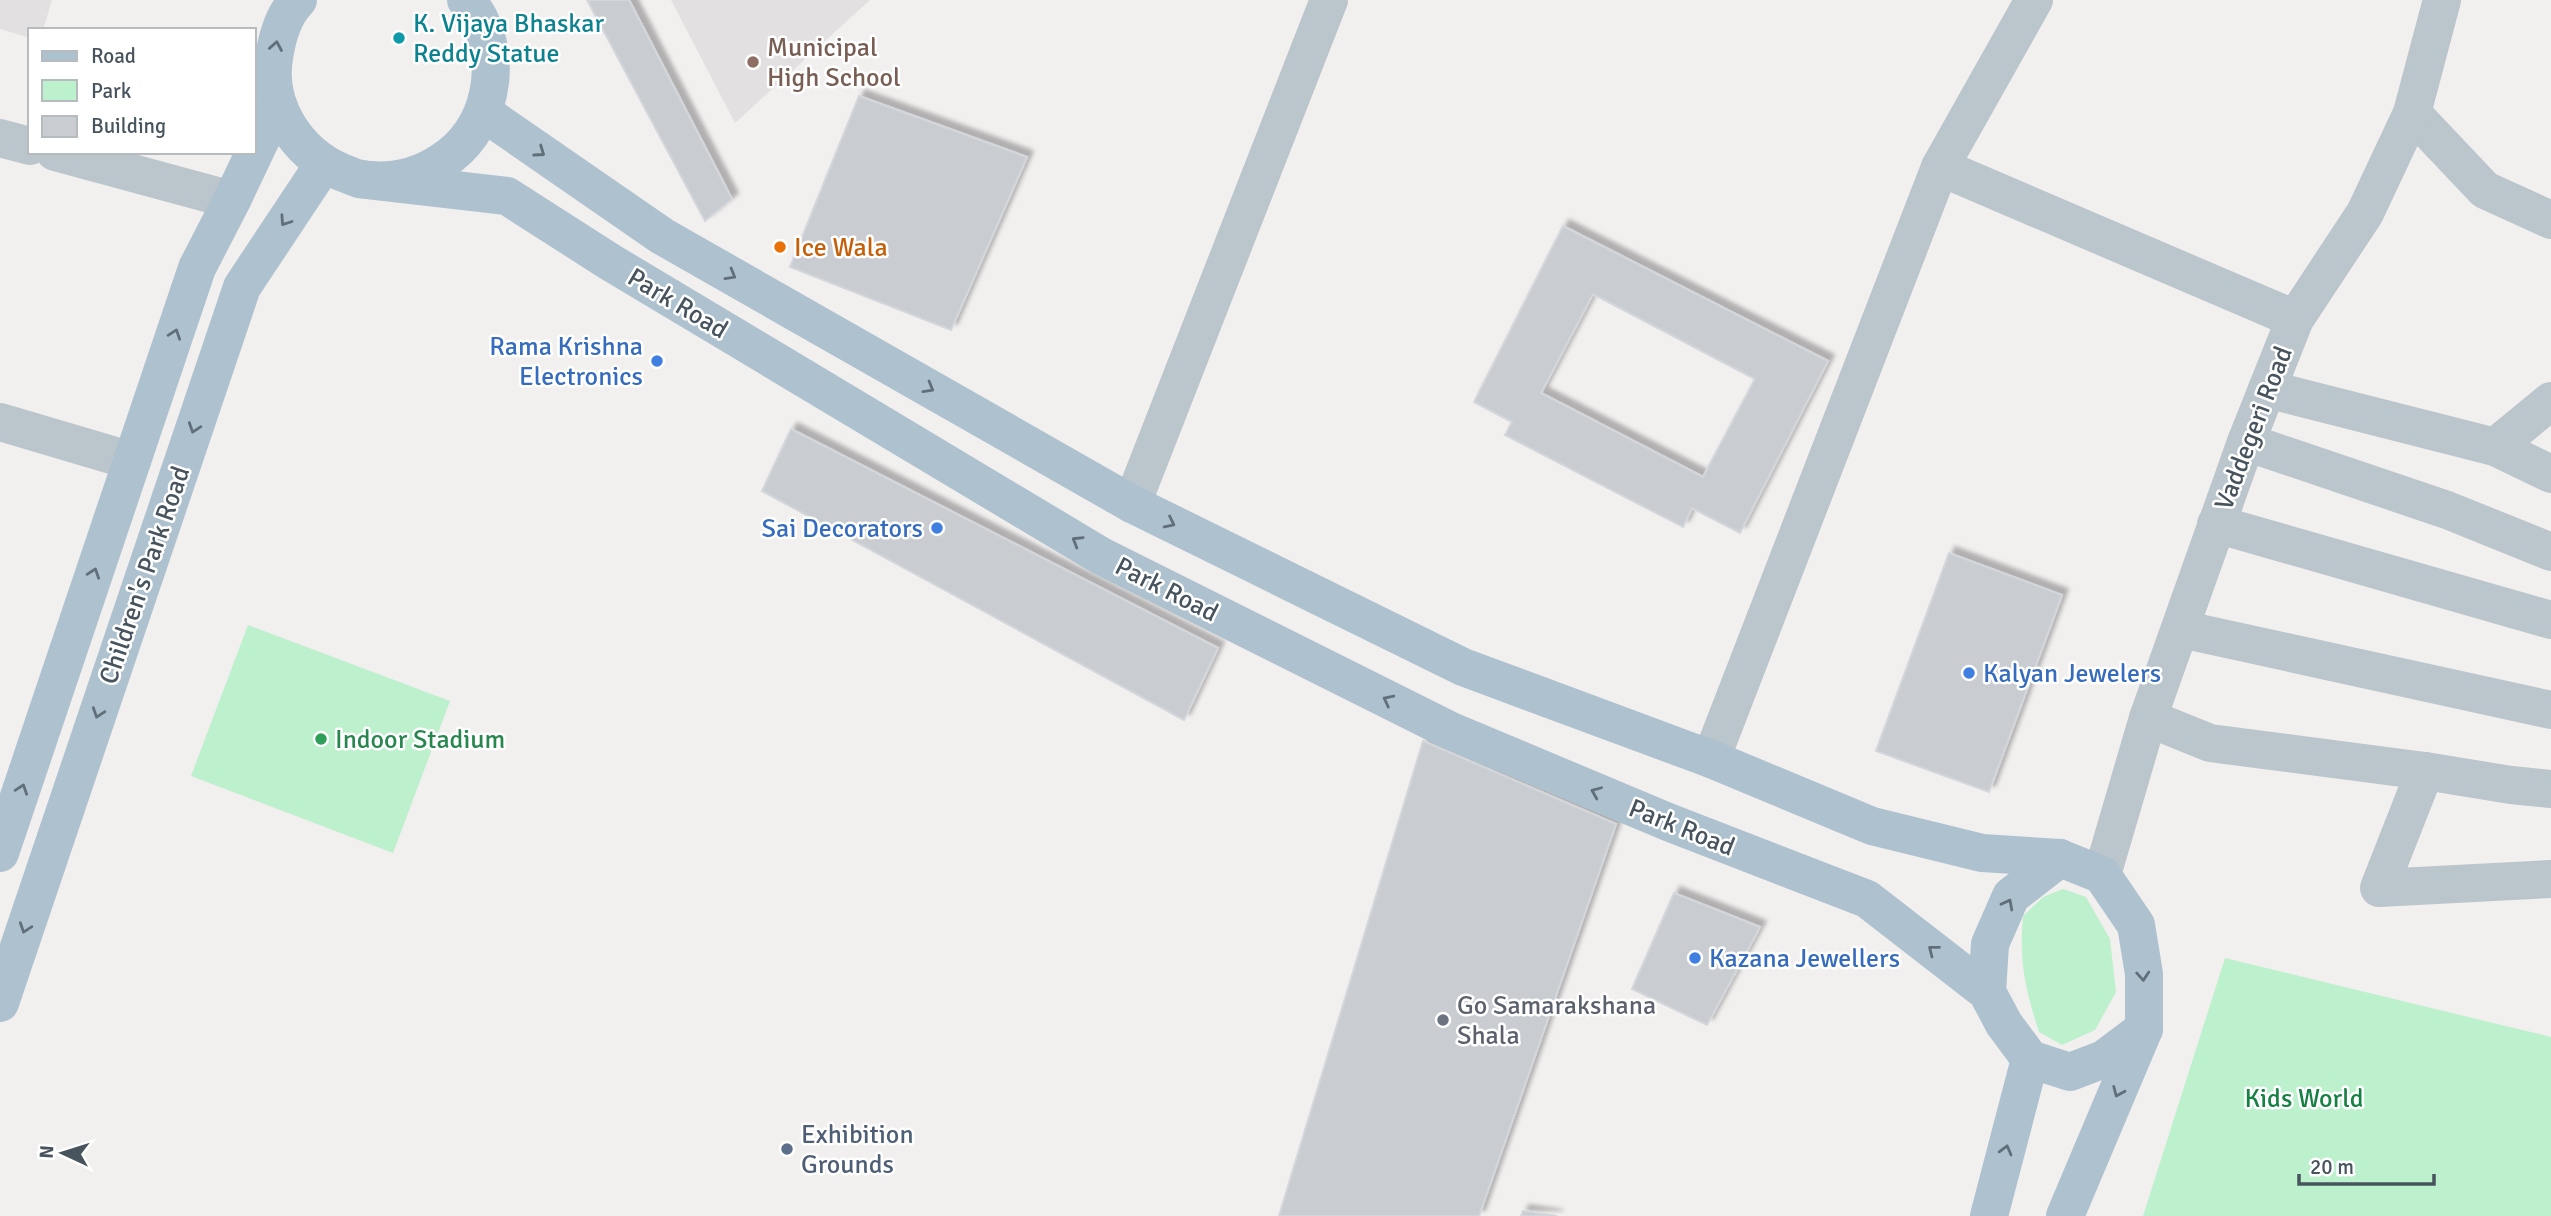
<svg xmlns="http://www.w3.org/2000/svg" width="2551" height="1216" font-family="Signika,sans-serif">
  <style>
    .education { fill: #e3e0e1 }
    .green { fill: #bdf0cd }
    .building { fill: #c9cdd2; stroke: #d3d6db; stroke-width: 2; fill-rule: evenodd; filter: url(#shadow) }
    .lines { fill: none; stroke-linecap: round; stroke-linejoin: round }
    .minor { stroke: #bbc5cc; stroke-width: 38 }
    .major { stroke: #aec1cf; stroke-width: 38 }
    .oneway { stroke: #616f7a }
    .culture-dot { fill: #0f9aa8; stroke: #fff; stroke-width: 2.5 }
    .education-dot { fill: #8d6e63; stroke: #fff; stroke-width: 2.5 }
    .food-dot { fill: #e8710a; stroke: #fff; stroke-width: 2.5 }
    .shop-dot { fill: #3f7fe0; stroke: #fff; stroke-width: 2.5 }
    .leisure-dot { fill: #2e9e5b; stroke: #fff; stroke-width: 2.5 }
    .worship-dot { fill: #6b7280; stroke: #fff; stroke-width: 2.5 }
    .service-dot { fill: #5c6f8a; stroke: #fff; stroke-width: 2.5 }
    .labels { text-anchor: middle; stroke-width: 5; stroke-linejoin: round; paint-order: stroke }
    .culture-label { font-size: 26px; fill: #0d838f; stroke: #fff; text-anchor: start }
    .education-label { font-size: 26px; fill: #785e54; stroke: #fff; text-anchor: start }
    .food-label { font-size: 26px; fill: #c56008; stroke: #fff; text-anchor: start }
    .street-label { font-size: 26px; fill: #47545d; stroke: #fff }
    .shop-label { font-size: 26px; fill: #366cbe; stroke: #fff; text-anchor: end }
    .leisure-label { font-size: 26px; fill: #27864d; stroke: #fff; text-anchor: start }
    .worship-label { font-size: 26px; fill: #5b616d; stroke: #fff; text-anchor: start }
    .park-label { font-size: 26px; fill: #158143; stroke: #fff }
    .service-label { font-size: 26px; fill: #4e5e75; stroke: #fff; text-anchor: start }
  </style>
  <defs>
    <filter id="shadow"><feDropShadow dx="6" dy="-6" stdDeviation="2" flood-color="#0004"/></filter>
  </defs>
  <rect width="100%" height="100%" fill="#f2efef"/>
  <g class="education">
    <polygon points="0,0 52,0 43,30 30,30 30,38 0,29"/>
    <polygon points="671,0 870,0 735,123"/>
  </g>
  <g class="green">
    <polygon points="248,625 450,701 393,853 191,776"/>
    <path d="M2063,889L2086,897L2110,939L2116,992L2095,1030L2062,1045L2039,1032C2025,988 2019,963 2023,916L2043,897Z"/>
    <polygon points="2225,958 2551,1037 2551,1216 2143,1216"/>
  </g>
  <g class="building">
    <polygon points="587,0 629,0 732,199 705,221"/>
    <polygon points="859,96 1027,157 951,330 790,267"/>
    <path d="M1563,226L1828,361L1740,533L1692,508L1683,527L1505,435L1512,422L1474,402ZM1593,294L1755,379L1703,477L1541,393Z"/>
    <polygon points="791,429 1218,648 1184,720 762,491"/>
    <polygon points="1949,553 2062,595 1989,792 1876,751"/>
    <polygon points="1423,741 1616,824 1479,1216 1279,1216"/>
    <polygon points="1674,893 1760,927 1707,1025 1632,989"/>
    <polygon points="1523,1211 1557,1216 1521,1216"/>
  </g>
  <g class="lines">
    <g class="minor">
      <polyline points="2412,113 2485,190 2551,220"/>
      <polyline points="0,138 30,146"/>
      <polyline points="55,152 232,200"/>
      <polyline points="1940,167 2034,0"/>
      <polyline points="2267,389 2495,447 2551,474"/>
      <polyline points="0,422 132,461"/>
      <polyline points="2246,442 2447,510 2551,552"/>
      <polyline points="2495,447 2551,401"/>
      <polyline points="1132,504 1329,0"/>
      <polyline points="2216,524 2551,620"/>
      <polyline points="2181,629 2551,710"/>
      <polyline points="2148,718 2210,743 2425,771 2379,888 2551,879"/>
      <polyline points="1711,759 1940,167 2295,319"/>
      <polyline points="2425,771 2511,785 2551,789"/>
      <polyline points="2102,875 2148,718 2246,442 2295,319 2365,213 2412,113 2442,0"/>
    </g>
    <g class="major">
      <path d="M298,0C283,15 277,37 274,58C266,106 297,153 341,172C347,174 354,178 361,179C419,188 476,152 488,94C495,63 489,24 466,0"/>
      <polyline points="484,113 662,236 1132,504 1463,667 1711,759 1872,826 1982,853 2060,858"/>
      <polyline points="359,179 507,196 610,262 1101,556 1451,731 1668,822 1867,899 1987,992 2004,1024 2030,1059 2070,1072 2104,1059 2144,1029 2144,974 2136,925 2102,875 2060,858 2011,896 1990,944 1987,992"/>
      <polyline points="0,853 197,268 232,200 277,105"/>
      <polyline points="0,1003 242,287 323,165"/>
      <polyline points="1989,1216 2030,1059"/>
      <polyline points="2065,1216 2144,1029"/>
    </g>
  </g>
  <defs><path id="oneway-chevron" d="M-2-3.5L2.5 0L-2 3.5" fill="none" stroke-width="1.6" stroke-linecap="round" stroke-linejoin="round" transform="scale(1.75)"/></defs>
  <g class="oneway">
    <use href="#oneway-chevron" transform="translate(276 46) rotate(-80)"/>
    <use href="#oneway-chevron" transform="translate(540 152) rotate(35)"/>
    <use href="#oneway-chevron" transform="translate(285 221) rotate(124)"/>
    <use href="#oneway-chevron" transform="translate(731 275) rotate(30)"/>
    <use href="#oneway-chevron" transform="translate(175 334) rotate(-71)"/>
    <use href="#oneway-chevron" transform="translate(929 388) rotate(30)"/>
    <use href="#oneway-chevron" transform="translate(194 428) rotate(109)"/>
    <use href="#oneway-chevron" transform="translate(1170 523) rotate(26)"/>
    <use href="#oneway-chevron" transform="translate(1077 541) rotate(-149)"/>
    <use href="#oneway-chevron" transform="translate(94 573) rotate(-71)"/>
    <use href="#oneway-chevron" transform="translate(1388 700) rotate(-153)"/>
    <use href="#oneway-chevron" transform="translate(98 713) rotate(109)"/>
    <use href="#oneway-chevron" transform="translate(22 789) rotate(-71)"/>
    <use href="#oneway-chevron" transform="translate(1596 792) rotate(-157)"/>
    <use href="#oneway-chevron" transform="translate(2008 904) rotate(-62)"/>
    <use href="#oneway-chevron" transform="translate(25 928) rotate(109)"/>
    <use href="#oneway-chevron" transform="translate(1933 950) rotate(-142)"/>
    <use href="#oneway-chevron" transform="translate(2143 976) rotate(86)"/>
    <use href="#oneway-chevron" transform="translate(2118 1092) rotate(113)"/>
    <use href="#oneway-chevron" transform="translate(2006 1150) rotate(-75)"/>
  </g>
  <circle class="culture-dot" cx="399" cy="38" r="7"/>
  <circle class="education-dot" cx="753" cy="62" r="7"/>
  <circle class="food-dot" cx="780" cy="247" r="7"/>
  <g class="shop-dot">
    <circle cx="657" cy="361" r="7"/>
    <circle cx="937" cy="528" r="7"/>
    <circle cx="1969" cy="673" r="7"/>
    <circle cx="1695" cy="958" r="7"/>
  </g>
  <circle class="leisure-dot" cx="321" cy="739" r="7"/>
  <circle class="worship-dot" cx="1443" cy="1020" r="7"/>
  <circle class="service-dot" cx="787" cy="1149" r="7"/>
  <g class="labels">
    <g class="culture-label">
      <text x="413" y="32">K. Vijaya Bhaskar<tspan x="413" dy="30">Reddy Statue</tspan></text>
    </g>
    <g class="education-label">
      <text x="767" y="56">Municipal<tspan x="767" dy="30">High School</tspan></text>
    </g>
    <g class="food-label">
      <text x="794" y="256">Ice Wala</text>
    </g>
    <g class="street-label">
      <text transform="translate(678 303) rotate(31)" y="9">Park Road</text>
      <text transform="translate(2253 428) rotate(-69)" y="9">Vaddegeri Road</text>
      <text transform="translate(144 575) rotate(-71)" y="9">Children's Park Road</text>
      <text transform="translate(1167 589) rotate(27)" y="9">Park Road</text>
      <text transform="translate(1682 827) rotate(22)" y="9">Park Road</text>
    </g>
    <g class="shop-label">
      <text x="643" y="355">Rama Krishna<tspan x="643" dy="30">Electronics</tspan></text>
      <text x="923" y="537">Sai Decorators</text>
      <text x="1983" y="682" text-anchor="start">Kalyan Jewelers</text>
      <text x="1709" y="967" text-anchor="start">Kazana Jewellers</text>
    </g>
    <g class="leisure-label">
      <text x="335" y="748">Indoor Stadium</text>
    </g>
    <g class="worship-label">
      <text x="1457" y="1014">Go Samarakshana<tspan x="1457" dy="30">Shala</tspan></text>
    </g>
    <g class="park-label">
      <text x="2304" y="1107">Kids World</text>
    </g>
    <g class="service-label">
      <text x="801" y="1143">Exhibition<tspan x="801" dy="30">Grounds</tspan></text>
    </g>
  </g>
  <rect x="28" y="28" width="228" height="126" fill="#ffffff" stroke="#b5bbbe" stroke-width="2"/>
  <rect x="42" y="51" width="35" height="10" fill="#aec1cf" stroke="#b5bbbe" stroke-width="2"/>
  <text x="91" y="63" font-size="21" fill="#47545d">Road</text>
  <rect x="42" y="80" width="35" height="21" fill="#bdf0cd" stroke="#b5bbbe" stroke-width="2"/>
  <text x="91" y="98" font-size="21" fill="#47545d">Park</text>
  <rect x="42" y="116" width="35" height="21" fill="#c9cdd2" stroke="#b5bbbe" stroke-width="2"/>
  <text x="91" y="133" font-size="21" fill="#47545d">Building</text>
  <g transform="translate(63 1153) rotate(274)" stroke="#ffffff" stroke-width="5" paint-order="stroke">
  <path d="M0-5L12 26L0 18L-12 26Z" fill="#47545d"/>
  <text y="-10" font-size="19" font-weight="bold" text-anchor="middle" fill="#47545d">N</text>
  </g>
  <path d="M2299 1174v10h135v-10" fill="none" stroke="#47545d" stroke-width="3.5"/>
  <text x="2310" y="1174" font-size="21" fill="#47545d" stroke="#ffffff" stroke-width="5" paint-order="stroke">20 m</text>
</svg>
